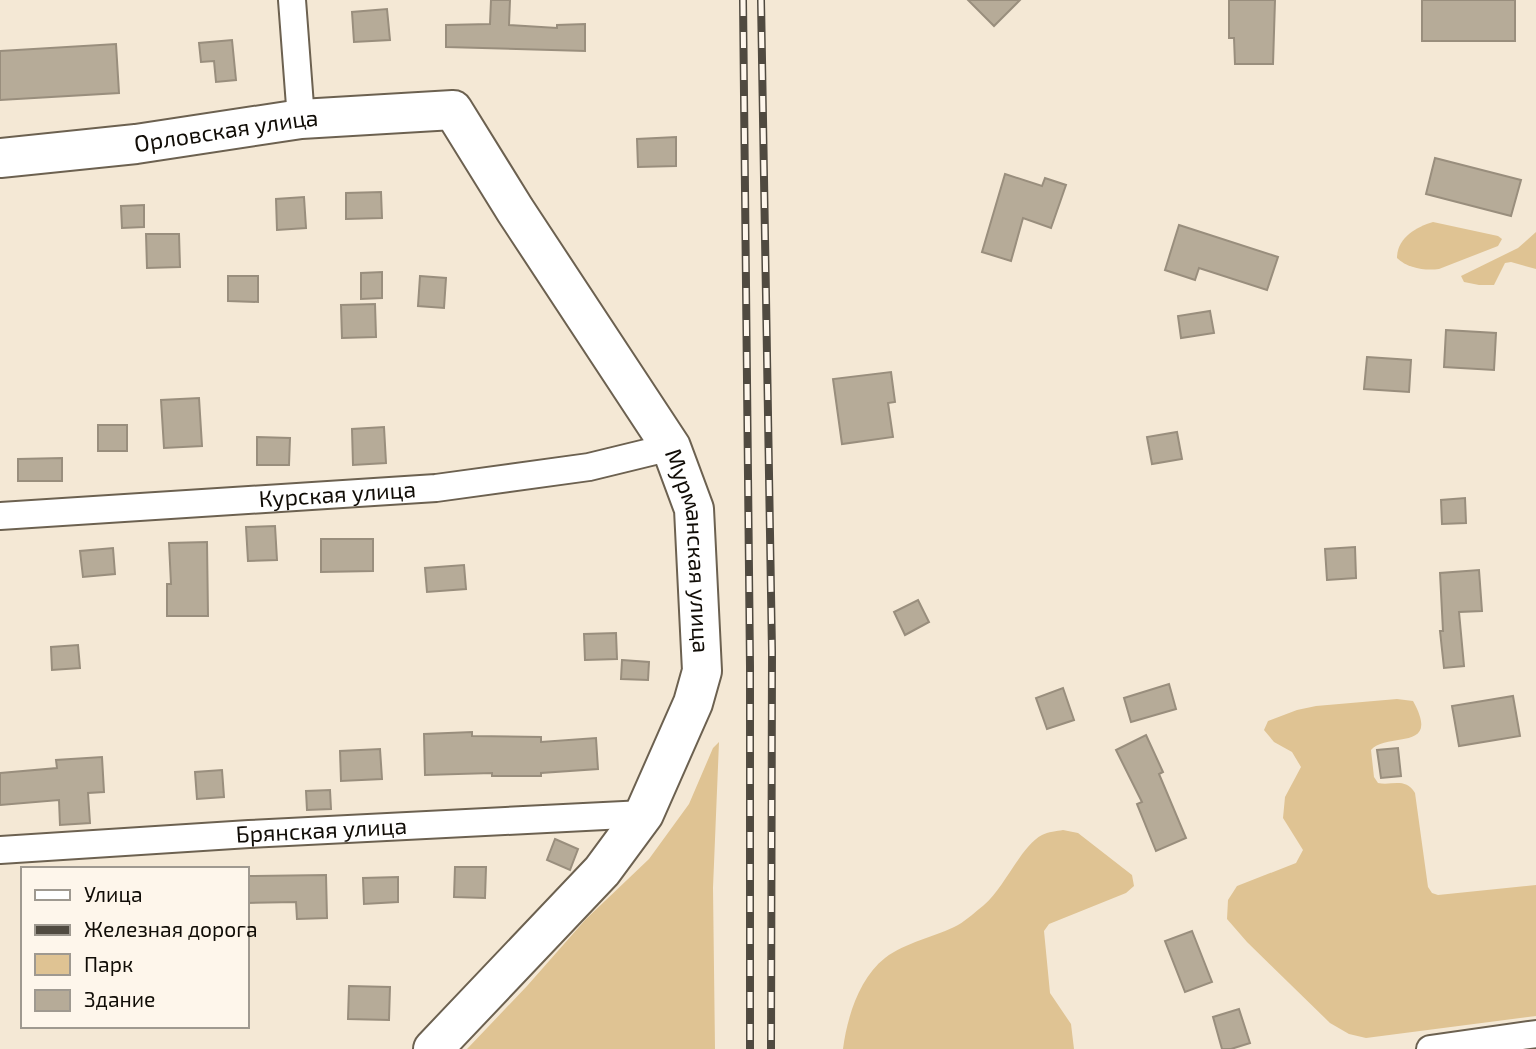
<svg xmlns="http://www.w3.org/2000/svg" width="1536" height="1049" font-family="'Exo 2',sans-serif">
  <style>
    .green { fill: #dfc393 }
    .building { fill: #b6ab98; stroke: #998e7d; stroke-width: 2 }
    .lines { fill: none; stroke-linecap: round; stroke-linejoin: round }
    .minor-casing { stroke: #6c6150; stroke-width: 30 }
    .secondary-casing { stroke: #6c6150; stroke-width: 42 }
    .minor { stroke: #fff; stroke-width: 26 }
    .secondary { stroke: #fff; stroke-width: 38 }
    .rail-casing { stroke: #504a40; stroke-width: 8 }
    .rail { stroke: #fef6eb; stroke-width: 5; stroke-dasharray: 16; stroke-linecap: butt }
    .labels { text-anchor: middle; stroke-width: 5; stroke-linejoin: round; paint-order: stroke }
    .street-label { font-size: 23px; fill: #110d07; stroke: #fef6eb }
  </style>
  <rect width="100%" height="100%" fill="#f4e8d5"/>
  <g class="green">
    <path d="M1433,222L1498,236L1502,239L1498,246L1439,269C1425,271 1407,268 1397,258C1397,238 1416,227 1433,222Z"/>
    <polygon points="1536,232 1536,269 1511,262 1505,263 1494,285 1479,285 1464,282 1461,276 1518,248"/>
    <path d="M1397,699L1413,701C1442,753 1387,731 1371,750L1374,777L1378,783C1392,786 1405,777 1415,793L1428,887L1432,893L1438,895L1536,885V1016L1366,1038L1349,1034L1330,1023L1247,942L1227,919L1228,900L1237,886L1296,863L1303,850L1283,818L1285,797L1301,767L1292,752L1274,742L1264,730L1268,721L1297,710L1316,706Z"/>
    <polygon points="719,742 713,888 715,1049 467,1049 527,986 586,919 649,859 689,804 713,748"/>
    <path d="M1063,830L1078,833L1132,875L1134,886L1126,893L1049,924L1044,931L1050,993L1071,1024L1074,1049H843C847,1018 859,978 885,958C906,942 935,937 958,925C967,920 976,911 984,905C1005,887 1021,846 1042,835C1048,832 1057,831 1063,830Z"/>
  </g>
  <g class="building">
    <polygon points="491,0 510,0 509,25 557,28 557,25 585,24 585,51 446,47 446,25 490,24"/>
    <polygon points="968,0 1020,0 994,26"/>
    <polygon points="1229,0 1275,0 1273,64 1235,64 1234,38 1229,38"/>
    <rect x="1422" y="0" width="93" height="41"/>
    <polygon points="387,9 390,40 354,42 352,12"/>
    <polygon points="232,40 236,80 216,82 214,61 201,62 199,43"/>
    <polygon points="116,44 119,93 0,100 0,51"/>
    <polygon points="676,137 676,166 638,167 637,139"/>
    <polygon points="1435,158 1521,180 1511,216 1426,194"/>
    <polygon points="1005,174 1042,186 1045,178 1066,185 1051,228 1023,218 1011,261 982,252"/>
    <polygon points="381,192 382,218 346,219 346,193"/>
    <polygon points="304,197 306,228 277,230 276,199"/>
    <polygon points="144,205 144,227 122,228 121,206"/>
    <polygon points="1179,225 1278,257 1267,290 1199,268 1195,280 1165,270"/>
    <polygon points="146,234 179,234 180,267 147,268"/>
    <polygon points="382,272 382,298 361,299 361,273"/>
    <polygon points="228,276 258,276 258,302 228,301"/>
    <polygon points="420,276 446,278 444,308 418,306"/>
    <polygon points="375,304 376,337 342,338 341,305"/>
    <polygon points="1210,311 1214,333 1181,338 1178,316"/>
    <polygon points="1446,330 1496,333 1494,370 1444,367"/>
    <polygon points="1367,357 1411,360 1409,392 1364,389"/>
    <polygon points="891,372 895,402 888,403 893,437 842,444 833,379"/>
    <polygon points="199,398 202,446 164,448 161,400"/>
    <rect x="98" y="425" width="29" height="26"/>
    <polygon points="384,427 386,463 353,465 352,429"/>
    <polygon points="1177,432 1182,459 1152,464 1147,437"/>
    <polygon points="257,437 290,438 289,465 257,465"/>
    <polygon points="62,458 62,481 18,481 18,459"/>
    <polygon points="1465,498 1466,523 1442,524 1441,500"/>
    <polygon points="275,526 277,560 248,561 246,527"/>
    <polygon points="321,539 373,539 373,571 321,572"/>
    <polygon points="207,542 208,616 167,616 167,584 171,584 169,543"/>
    <polygon points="1355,547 1356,578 1327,580 1325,549"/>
    <polygon points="113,548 115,574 83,577 80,551"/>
    <polygon points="464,565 466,589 427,592 425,568"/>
    <polygon points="1479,570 1482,611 1459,612 1464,666 1444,668 1440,631 1443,631 1440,573"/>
    <polygon points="918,600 929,622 905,635 894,612"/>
    <polygon points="616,633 617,659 585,660 584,634"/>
    <polygon points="78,645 80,668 52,670 51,647"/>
    <polygon points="622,660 649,662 648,680 621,679"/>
    <polygon points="1169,684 1176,709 1131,722 1124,698"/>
    <polygon points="1063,688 1074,720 1047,729 1036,698"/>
    <polygon points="1513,696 1520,736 1459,746 1452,706"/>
    <polygon points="472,732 472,736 541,737 541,742 596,738 598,769 541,773 541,776 492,776 492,773 425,775 424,734"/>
    <polygon points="1146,735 1163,772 1159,774 1186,838 1156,851 1137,804 1142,802 1116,750"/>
    <polygon points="1398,748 1401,776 1381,778 1377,750"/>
    <polygon points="380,749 382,779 341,781 340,751"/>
    <polygon points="102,757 104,792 88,793 90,823 60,825 59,800 0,805 0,773 57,768 56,760"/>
    <polygon points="222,770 224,797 197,799 195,772"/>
    <polygon points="330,790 331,809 307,810 306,791"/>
    <polygon points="555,839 578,849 570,870 547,860"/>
    <polygon points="455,867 486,867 485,898 454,897"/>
    <polygon points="326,875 327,918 297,919 296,902 247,903 247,876"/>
    <polygon points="398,877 398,902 364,904 363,878"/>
    <polygon points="1192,931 1212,982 1185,992 1165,941"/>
    <polygon points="349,986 390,987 389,1020 348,1019"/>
    <polygon points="1239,1009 1250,1043 1231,1049 1222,1049 1213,1017"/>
  </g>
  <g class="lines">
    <g class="minor-casing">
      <g id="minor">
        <polyline points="292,0 301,119"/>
        <path id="s1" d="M0,516L436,488L589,467L671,447"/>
        <path id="s2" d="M0,850L249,834L644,814"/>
        <polyline points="1430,1049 1536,1034"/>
      </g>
    </g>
    <g class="secondary-casing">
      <g id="secondary">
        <path id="s3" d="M0,158L136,144L301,119L453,110L515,210L671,447L694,509L702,671L693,703L644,814L602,871L433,1049"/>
      </g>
    </g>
    <use href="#minor" class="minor"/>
    <use href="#secondary" class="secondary"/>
    <g class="rail-casing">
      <g id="rail">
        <polyline points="743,0 750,666 750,1049"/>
        <polyline points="761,0 772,652 771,1049"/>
      </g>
    </g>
    <use href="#rail" class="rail"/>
  </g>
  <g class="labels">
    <g class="street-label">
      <text dy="8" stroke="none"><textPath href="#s3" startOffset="228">Орловская улица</textPath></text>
      <text dy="8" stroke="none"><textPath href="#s1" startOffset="338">Курская улица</textPath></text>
      <text dy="8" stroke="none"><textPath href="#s3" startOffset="964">Мурманская улица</textPath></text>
      <text dy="8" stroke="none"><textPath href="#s2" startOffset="322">Брянская улица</textPath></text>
    </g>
  </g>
  <rect x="21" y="867" width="228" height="161" fill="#fef6eb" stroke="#9f9990" stroke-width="2"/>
  <rect x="35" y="890" width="35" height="10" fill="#ffffff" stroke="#9f9990" stroke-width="2"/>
  <text x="84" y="902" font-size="21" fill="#110d07">Улица</text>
  <rect x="35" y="925" width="35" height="10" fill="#504a40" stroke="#9f9990" stroke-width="2"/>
  <text x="84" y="937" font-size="21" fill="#110d07">Железная дорога</text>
  <rect x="35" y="954" width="35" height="21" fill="#dfc393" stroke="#9f9990" stroke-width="2"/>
  <text x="84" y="972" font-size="21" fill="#110d07">Парк</text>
  <rect x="35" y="990" width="35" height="21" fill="#b6ab98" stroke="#9f9990" stroke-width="2"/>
  <text x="84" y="1007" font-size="21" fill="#110d07">Здание</text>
</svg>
